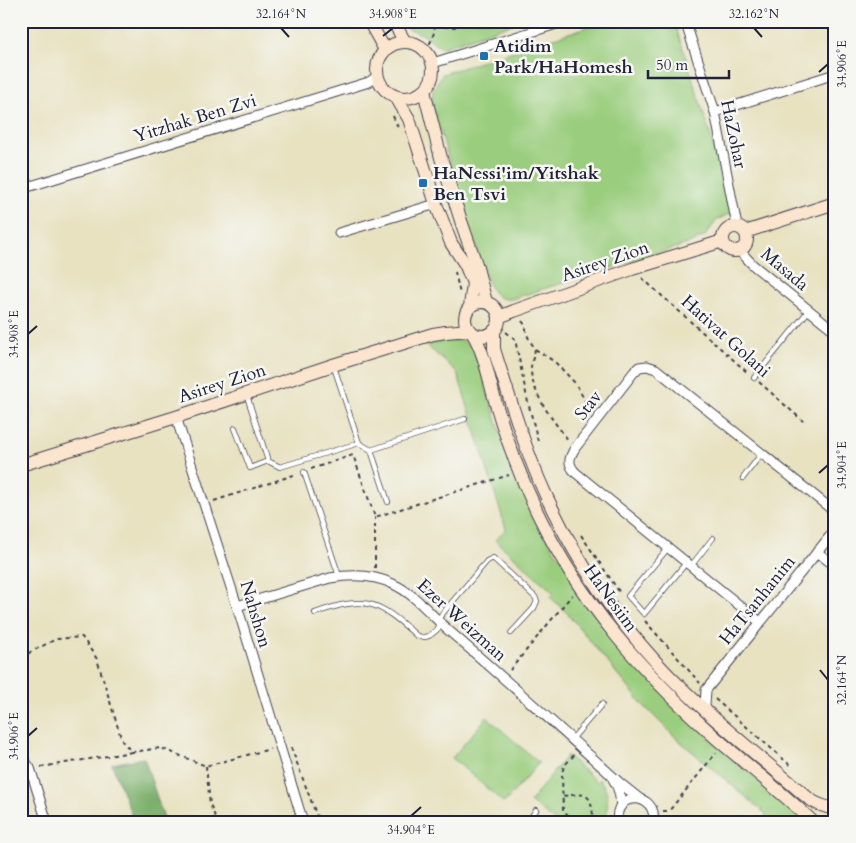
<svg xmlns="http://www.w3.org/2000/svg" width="856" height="843" font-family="Cardo,serif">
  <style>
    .green { fill: #9acd7d; stroke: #5e785c }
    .forest { fill: #7bb06c; stroke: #4e6954 }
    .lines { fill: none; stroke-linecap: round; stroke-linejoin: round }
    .lane-casing { stroke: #403f4f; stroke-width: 6 }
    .street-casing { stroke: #403f4f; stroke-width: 11 }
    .secondary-casing { stroke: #403f4f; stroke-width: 14 }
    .path { stroke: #403f4f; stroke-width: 2; stroke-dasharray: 4 4; stroke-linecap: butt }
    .lane { stroke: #fff; stroke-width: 4.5 }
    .street { stroke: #fff; stroke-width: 9 }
    .secondary { stroke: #fce5cf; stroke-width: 12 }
    .ticks { fill: none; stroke: #22223b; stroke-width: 2 }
    .poi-dot { fill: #1f6fb2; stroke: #f6f6f2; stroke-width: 2 }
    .labels { text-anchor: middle; stroke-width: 5; stroke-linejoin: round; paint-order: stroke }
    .poi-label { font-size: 18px; font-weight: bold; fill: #22223b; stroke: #f6f6f2; text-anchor: start }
    .street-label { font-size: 18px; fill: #22223b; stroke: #f6f6f2 }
    .neatline { fill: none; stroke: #22223b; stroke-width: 2 }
    .ticks-label { font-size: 12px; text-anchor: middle; fill: #22223b }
  </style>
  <rect width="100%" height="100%" fill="#f6f6f2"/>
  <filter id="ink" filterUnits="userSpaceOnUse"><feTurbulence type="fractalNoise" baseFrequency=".02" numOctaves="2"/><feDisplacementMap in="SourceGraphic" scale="10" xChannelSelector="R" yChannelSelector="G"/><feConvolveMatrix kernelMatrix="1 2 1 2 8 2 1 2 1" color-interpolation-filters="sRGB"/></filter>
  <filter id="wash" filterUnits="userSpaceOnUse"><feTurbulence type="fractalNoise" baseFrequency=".0096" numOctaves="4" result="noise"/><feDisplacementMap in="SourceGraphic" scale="20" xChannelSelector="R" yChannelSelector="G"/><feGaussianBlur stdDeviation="1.12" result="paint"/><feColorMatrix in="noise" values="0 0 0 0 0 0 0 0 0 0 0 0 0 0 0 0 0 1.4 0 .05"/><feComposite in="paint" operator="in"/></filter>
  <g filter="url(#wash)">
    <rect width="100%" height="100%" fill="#e8e2c1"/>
    <g class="green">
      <polygon points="403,21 521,21 441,48 426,36 407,28"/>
      <path d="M606,21H674L709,130L731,213L717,220L705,236L691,243L511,299C491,301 488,281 482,266L433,108C430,93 434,86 443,74Z"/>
      <polygon points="456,340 464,341 474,349 501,434 553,548 700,729 804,822 764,822 766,814 675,737 643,705 567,613 550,597 554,593 495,540 506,529 457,372 426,345 445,341"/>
      <polygon points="487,717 539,763 504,803 452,758"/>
      <path d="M567,755L597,782L599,779C614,797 604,803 608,822H556L530,802Z"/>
    </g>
    <polygon class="forest" points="144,758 165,822 127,822 133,819 112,764"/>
  </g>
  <g filter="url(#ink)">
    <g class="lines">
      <g class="lane-casing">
        <g id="lane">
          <polyline points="334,367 359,443 371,450"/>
          <polyline points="754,378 809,310"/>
          <polyline points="247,396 268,461"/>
          <polyline points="235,428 250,468 268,461 280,467 359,443"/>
          <polyline points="304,472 339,576"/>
          <polyline points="743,478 762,453"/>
          <polyline points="388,502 371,450 465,419"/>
          <polyline points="668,548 628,596 644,614 686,563"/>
          <polyline points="691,566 713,538"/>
          <path d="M315,613C366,595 377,600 417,636C429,640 434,632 442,625"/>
          <polyline points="437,620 487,561 493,558 535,597 537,601 534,608 511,633"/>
          <polyline points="572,739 602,704"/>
          <polyline points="528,822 536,810"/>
        </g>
      </g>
      <g class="street-casing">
        <g id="street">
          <polyline points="685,21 715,112 737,226"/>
          <polyline points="433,63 566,21"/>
          <polyline points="715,112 835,74"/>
          <polyline points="21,189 369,82 378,76"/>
          <polyline points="339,233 436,204"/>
          <polyline points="740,251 753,265 835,331"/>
          <polyline points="176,417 237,606 303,822"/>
          <polyline points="817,552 835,566"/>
          <path d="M237,606L330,578C352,574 373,574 393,584C415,594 430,614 448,630C506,680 564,732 621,784L640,799"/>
          <path d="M760,622L576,473C567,464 569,458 575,448L634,372L639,367L647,366L656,369L835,512"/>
          <polyline points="707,711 705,706 706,690 835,530"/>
          <polyline points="21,756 30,768 47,822"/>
          <path d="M613,779C619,788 620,795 621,806"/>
          <path d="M618,822C612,790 659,792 653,822"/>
        </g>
      </g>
      <g class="secondary-casing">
        <g id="secondary">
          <polyline points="369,21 385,50"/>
          <polyline points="393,21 405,42"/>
          <circle cx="405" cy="70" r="28"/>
          <polyline points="424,91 441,158 462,224 476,264 486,302"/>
          <polyline points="396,97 409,119 436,204 451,243 465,264 473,283 470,307"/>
          <circle cx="735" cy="239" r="12"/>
          <polyline points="745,232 835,203"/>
          <circle cx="482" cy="319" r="17"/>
          <polyline points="499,317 514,311 632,269 723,241"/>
          <path d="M494,331V349L498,362C514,411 529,462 552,508C579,564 614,616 656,662C702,712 757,754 808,798C816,804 823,807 833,808"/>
          <path d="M472,332C485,353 489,381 496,404C507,442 521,478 538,514C581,603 642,672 716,738C748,766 782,792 813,822"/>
          <polyline points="21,465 176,417 333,365 433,334 446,332 470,330"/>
        </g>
      </g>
      <g class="path">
        <polyline points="430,21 435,26 455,27 470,21"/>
        <polyline points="426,51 433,37 435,26 437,21"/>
        <polyline points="393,116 399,130"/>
        <polyline points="455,272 460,294"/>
        <polyline points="642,278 748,373"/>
        <polyline points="522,321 526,326 526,332 529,339 535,349 555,362 576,384 591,412"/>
        <polyline points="506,332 515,339 527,398 539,445"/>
        <path d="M535,349C534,356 530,365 531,372C534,397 554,422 569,441"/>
        <polyline points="759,382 803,421"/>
        <polyline points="311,469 353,455 375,517 509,475"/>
        <polyline points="214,501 297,474"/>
        <polyline points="581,535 620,593"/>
        <polyline points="375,568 375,517"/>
        <polyline points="645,621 700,683"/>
        <polyline points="21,657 56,639 82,637 97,659 122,741 132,752 161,748 206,766 270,749"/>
        <polyline points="510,670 572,595"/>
        <polyline points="715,699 790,765"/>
        <polyline points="291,747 319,822"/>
        <polyline points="574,755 564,766 562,773 563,811 574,822"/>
        <polyline points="206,766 210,804 217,822"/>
        <polyline points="41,767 132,752"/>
        <path d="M563,796C591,792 590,794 594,822"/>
        <polyline points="663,811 669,811 716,753"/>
      </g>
      <use href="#lane" class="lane"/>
      <use href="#street" class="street"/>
      <use href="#secondary" class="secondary"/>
    </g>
  </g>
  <path class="ticks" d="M281,28L289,37M754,28L762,37M383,36L393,28M819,72L828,64M28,334L37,326M819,473L828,465M820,670L828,680M28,736L37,728M411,816L421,807"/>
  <g class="poi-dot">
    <rect x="479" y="51" width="10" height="10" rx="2.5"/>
    <rect x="418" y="178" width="10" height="10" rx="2.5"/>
  </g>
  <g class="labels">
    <g class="poi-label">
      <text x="494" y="52">Atidim<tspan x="494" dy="21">Park/HaHomesh</tspan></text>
      <text x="433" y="179">HaNessi'im/Yitshak<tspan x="433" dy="21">Ben Tsvi</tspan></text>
    </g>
    <g class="street-label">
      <text transform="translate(195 118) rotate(-17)" y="6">Yitzhak Ben Zvi</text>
      <text transform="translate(734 134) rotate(78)" y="6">HaZohar</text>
      <text transform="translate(605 261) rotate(-19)" y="6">Asirey Zion</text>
      <text transform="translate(785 269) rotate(40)" y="6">Masada</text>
      <text transform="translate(726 336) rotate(42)" y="6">Hativat Golani</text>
      <text transform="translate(222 383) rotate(-18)" y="6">Asirey Zion</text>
      <text transform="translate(588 405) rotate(-52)" y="6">Stav</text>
      <text transform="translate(611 598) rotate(54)" y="6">HaNesiim</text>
      <text transform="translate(757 600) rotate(-51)" y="6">HaTsanhanim</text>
      <text transform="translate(256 614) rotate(73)" y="6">Nahshon</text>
      <text transform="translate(462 620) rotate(42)" y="6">Ezer Weizman</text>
    </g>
  </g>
  <rect width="856" height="843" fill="none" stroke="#f6f6f2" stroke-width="55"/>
  <path d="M648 70v8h81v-8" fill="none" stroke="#22223b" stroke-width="2.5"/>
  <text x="656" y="70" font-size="15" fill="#22223b" stroke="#f6f6f2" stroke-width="4" paint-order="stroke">50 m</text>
  <rect x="28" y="28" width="800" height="788" class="neatline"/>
  <g class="ticks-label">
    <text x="281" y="18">32.164°N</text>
    <text x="393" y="18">34.908°E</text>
    <text x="754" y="18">32.162°N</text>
    <text transform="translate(842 64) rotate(-90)" y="4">34.906°E</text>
    <text transform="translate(14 334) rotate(-90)" y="4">34.908°E</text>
    <text transform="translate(842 465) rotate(-90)" y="4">34.904°E</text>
    <text transform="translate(842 680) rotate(-90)" y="4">32.164°N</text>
    <text transform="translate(14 736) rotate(-90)" y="4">34.906°E</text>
    <text x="411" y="834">34.904°E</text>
  </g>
</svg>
